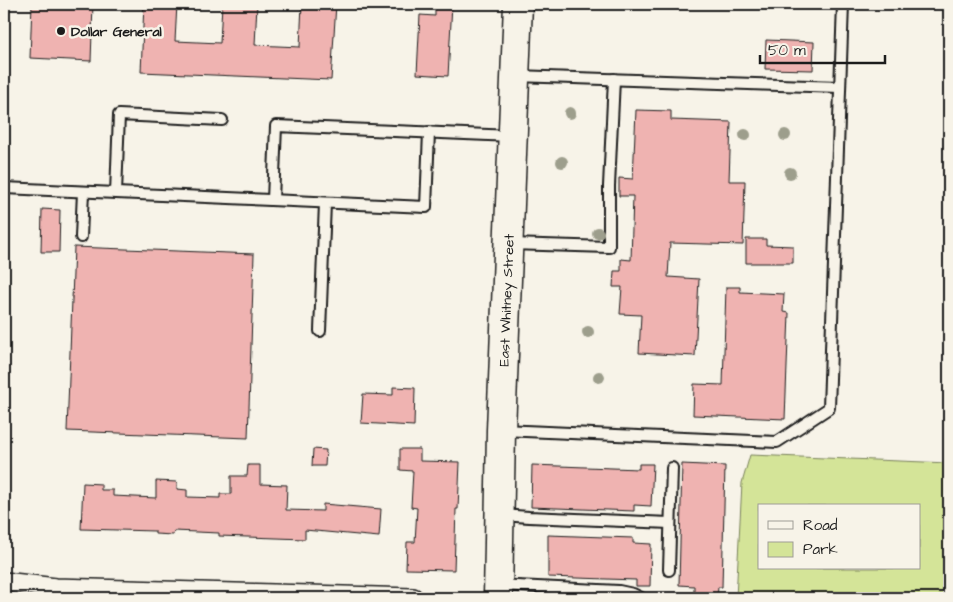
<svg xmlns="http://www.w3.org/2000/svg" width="953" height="602" font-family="'Architects Daughter',sans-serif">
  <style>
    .green { fill: #d4e498; stroke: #78805a; fill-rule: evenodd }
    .building { fill: #efb3b1; stroke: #1c1c1c }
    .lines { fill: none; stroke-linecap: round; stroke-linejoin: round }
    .lane-casing { stroke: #1c1c1c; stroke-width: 14 }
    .street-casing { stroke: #1c1c1c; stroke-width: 22 }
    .secondary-casing { stroke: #1c1c1c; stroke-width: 31 }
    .lane { stroke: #f7f3e8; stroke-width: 10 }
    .street { stroke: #f7f3e8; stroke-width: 19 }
    .secondary { stroke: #f7f3e8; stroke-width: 28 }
    .tree { fill: #9d9e8c }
    .poi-dot { fill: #1c1c1c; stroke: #f7f3e8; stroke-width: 2 }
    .labels { text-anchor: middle; stroke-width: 5; stroke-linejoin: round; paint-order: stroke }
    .poi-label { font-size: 14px; font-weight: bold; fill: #1c1c1c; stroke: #f7f3e8; text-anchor: start }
    .street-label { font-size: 14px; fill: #1c1c1c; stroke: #f7f3e8 }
  </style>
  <rect width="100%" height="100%" fill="#f7f3e8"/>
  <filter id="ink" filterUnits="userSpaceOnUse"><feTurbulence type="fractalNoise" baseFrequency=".02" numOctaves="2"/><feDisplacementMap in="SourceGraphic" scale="10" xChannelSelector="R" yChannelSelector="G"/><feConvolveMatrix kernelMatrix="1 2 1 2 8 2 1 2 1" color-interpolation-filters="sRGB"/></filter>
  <g filter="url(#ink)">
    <path class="green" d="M750,455L949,463V598H736L742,483ZM759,506H919V568H759Z"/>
    <g class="building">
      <polygon points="32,4 93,4 91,61 30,58"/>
      <polygon points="144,4 177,4 175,41 220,43 222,4 257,4 255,45 300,47 302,4 336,4 331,80 141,72"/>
      <polygon points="435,4 452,4 448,76 417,74 420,15 435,16"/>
      <polygon points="766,40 814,42 813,70 765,69"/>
      <polygon points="636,110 671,111 671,120 731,122 729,181 745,181 743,245 670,243 668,277 699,279 695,356 639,353 641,315 620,314 622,287 613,287 614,271 621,271 621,259 631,260 633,196 619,196 619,178 633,179"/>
      <polygon points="42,209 60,210 59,252 41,252"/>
      <polygon points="746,239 766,239 766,245 793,246 793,263 746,263"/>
      <polygon points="74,247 254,254 248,438 67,431"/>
      <polygon points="726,287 740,287 740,292 784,294 783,312 789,313 785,419 693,415 694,384 723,385"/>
      <polygon points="393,387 415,388 414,426 361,423 363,394 393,395"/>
      <polygon points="313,449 326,450 325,466 312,466"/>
      <polygon points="400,449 420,449 420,461 460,462 458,509 456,509 454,570 406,569 407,542 415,542 417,508 411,507 413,471 400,470"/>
      <polygon points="639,464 653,464 651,506 634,505 634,511 531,507 532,465 639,469"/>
      <polygon points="682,464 725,466 722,587 718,587 717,598 694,598 694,586 679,585"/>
      <polygon points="248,465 260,465 260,484 287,485 286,510 323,511 323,504 381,509 379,537 305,530 305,539 219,536 219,533 174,531 173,535 155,534 155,531 81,529 83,483 101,484 101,490 113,490 113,496 156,498 156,481 177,482 177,489 187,490 187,497 220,498 220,494 231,494 231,476 247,476"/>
      <polygon points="548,535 633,538 633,543 651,544 650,586 636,586 636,580 548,577"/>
    </g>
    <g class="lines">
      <g class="lane-casing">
        <g id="lane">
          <polyline points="516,76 840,87"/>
          <polyline points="4,188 426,207 429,132"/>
          <polyline points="116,193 119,115 222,120"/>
          <polyline points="273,200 276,126 512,136"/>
          <polyline points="81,237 83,192"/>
          <polyline points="510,244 609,247 609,186 614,79"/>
          <polyline points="320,331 325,203"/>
          <polyline points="502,430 777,442 829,408 843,4"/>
          <polyline points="501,515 529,517 670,523"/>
          <polyline points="669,570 672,468"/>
          <polyline points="499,585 619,591 633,594 641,598"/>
        </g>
      </g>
      <g class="street-casing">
        <polyline id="street" points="4,582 56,588 413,598"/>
      </g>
      <g class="secondary-casing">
        <g id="secondary">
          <path id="s1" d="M498,598L501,430L518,4"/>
        </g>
      </g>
      <use href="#lane" class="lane"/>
      <use href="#street" class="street"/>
      <use href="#secondary" class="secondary"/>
    </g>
    <g class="tree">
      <circle cx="570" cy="113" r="6"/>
      <circle cx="745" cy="135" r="6"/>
      <circle cx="785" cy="135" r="6"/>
      <circle cx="562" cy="162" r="6"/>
      <circle cx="790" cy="173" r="6"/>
      <circle cx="598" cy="233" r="6"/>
      <circle cx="588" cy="332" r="6"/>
      <circle cx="599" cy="377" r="6"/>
    </g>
  </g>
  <circle class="poi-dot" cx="61" cy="31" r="5"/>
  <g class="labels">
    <g class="poi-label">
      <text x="71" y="36">Dollar General</text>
    </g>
    <g class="street-label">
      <text dy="5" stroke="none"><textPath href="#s1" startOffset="298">East Whitney Street</textPath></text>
    </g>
  </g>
  <rect width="953" height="602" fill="none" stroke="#f7f3e8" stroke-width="20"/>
  <rect x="10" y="10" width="933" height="582" fill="none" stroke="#1c1c1c" stroke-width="2" filter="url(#ink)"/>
  <rect x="758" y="504" width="162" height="65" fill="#f7f3e8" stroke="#9f9d96"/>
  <rect x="768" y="521" width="25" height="8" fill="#f7f3e8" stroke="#9f9d96"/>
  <text x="803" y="530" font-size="15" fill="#1c1c1c">Road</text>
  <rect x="768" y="542" width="25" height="15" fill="#d4e498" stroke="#9f9d96"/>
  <text x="803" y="554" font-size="15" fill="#1c1c1c">Park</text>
  <path d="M760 55v8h125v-8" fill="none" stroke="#1c1c1c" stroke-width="2.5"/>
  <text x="768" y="55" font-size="15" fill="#1c1c1c" stroke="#f7f3e8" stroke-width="4" paint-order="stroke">50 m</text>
</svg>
